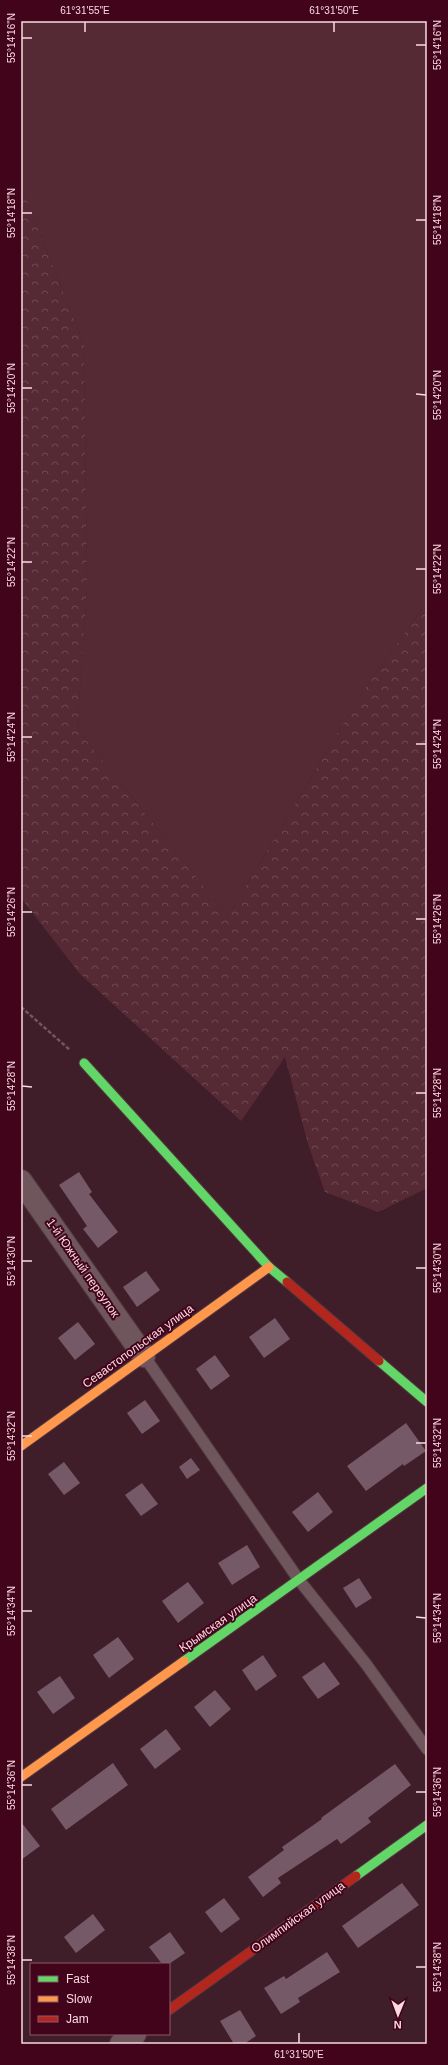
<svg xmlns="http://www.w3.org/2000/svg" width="448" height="2065" font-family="Helvetica,sans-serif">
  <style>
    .grass { fill: #552a35 }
    .forest { fill: url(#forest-crowns) }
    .building { fill: #755966 }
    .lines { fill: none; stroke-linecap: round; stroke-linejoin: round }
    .lane-casing { stroke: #523940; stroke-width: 13 }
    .street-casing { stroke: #523940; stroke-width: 24 }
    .fast-casing { stroke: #523940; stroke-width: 11 }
    .slow-casing { stroke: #523940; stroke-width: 11 }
    .jam-casing { stroke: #523940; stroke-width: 11 }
    .path { stroke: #6e575e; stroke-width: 2.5; stroke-dasharray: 4 2; stroke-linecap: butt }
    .lane { stroke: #6f565d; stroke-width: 11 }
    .street { stroke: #6f565d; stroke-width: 22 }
    .fast { stroke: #63d668; stroke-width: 9 }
    .slow { stroke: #ff974d; stroke-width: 9 }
    .jam { stroke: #b3261e; stroke-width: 9 }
    .ticks { fill: none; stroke: #fad9df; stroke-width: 1.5 }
    .labels { text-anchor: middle; stroke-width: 4; stroke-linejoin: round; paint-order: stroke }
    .street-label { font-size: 12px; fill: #fad9df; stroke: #42041b }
    .neatline { fill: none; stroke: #fad9df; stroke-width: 1.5 }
    .ticks-label { font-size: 10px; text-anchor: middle; fill: #fad9df }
  </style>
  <defs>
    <pattern id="forest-crowns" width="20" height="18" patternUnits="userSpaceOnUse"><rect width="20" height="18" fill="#552a35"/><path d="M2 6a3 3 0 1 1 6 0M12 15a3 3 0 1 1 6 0" fill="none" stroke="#6e4852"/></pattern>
  </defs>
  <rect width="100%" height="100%" fill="#401e29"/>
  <polygon class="grass" points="21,21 427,21 427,602 363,691 228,916 77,729 87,587 84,344 21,186"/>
  <polygon class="forest" points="21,186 84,344 87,587 77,729 228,916 363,691 427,602 427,1188 378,1212 325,1192 308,1144 285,1057 241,1121 80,974 21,898"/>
  <g class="building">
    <polygon points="79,1172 92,1192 89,1194 118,1232 98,1248 83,1229 87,1226 59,1185"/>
    <polygon points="146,1271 160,1290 137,1307 123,1287"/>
    <polygon points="275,1318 290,1339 264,1358 249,1337"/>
    <polygon points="78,1322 95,1344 75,1360 58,1338"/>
    <polygon points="215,1355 230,1376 211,1390 196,1369"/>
    <polygon points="145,1400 160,1421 142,1434 127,1413"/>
    <polygon points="406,1423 426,1451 404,1466 403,1464 366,1491 347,1466"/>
    <polygon points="191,1458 200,1470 187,1479 179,1467"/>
    <polygon points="64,1462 80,1483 64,1495 48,1474"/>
    <polygon points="142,1483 158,1504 141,1516 125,1495"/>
    <polygon points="318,1492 333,1512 308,1532 292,1512"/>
    <polygon points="247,1545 260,1567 232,1585 218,1563"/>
    <polygon points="359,1578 372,1598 356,1608 343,1588"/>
    <polygon points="188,1582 204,1603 178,1623 162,1601"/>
    <polygon points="118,1637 134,1659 109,1678 93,1655"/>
    <polygon points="263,1655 277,1676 256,1691 242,1670"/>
    <polygon points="324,1662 340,1684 318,1699 302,1677"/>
    <polygon points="60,1676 75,1698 53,1714 37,1692"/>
    <polygon points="215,1690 231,1709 210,1727 194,1707"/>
    <polygon points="166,1729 181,1749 155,1769 140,1749"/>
    <polygon points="113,1763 128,1785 66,1830 51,1809"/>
    <polygon points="395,1764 411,1785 368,1818 371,1822 341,1844 337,1839 278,1878 281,1883 263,1897 248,1877 284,1850 282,1847 322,1819 321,1818"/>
    <polygon points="21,1822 40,1846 21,1860"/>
    <polygon points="402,1883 419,1905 358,1948 342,1926"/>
    <polygon points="224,1898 240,1919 221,1933 205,1912"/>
    <polygon points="93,1914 105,1930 76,1953 64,1937"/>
    <polygon points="170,1932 185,1953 169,1964 162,1964 149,1947"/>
    <polygon points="327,1952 340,1972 298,1998 300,2002 281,2014 264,1988 284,1976 286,1979"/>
    <polygon points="240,2010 256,2036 244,2044 234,2044 220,2021"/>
  </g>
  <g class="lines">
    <g class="lane-casing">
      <polyline id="lane" points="144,1356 299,1580 366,1664 427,1749"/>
    </g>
    <g class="street-casing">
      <g id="street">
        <polyline points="21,1181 144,1356"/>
        <polyline points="121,2044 135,2034"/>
      </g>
    </g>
    <g class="fast-casing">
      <g id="fast">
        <polyline points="84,1063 269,1267 287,1282"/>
        <polyline points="379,1361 427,1402"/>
        <polyline points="184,1661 427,1488"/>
        <polyline points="356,1876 427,1825"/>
      </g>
    </g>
    <g class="slow-casing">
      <g id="slow">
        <polyline points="21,1446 269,1267"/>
        <polyline points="21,1777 184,1661"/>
      </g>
    </g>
    <g class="jam-casing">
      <g id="jam">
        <polyline points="287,1282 379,1361"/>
        <polyline points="169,2010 356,1876"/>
      </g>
    </g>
    <polyline class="path" points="21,1007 70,1050"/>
    <use href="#lane" class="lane"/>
    <use href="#street" class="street"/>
    <use href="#fast" class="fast"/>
    <use href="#slow" class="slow"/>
    <use href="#jam" class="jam"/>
  </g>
  <path class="ticks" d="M85,32V22M334,32V22M22,38H32M416,45H426M22,213H32M416,220H426M22,388H32M416,394L426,395M22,562H32M416,569H426M22,737H32M416,744H426M22,912H32M416,919H426M22,1086L32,1087M416,1093H426M22,1261H32M416,1268H426M22,1436H32M416,1443H426M22,1611H32M416,1617L426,1618M22,1785H32M416,1792H426M22,1960H32M416,1967H426M299,2043V2033"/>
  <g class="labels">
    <g class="street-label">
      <text transform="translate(83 1268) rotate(55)" y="4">1-й Южный переулок</text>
      <text transform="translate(138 1346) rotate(-36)" y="4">Севастопольская улица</text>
      <text transform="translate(218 1623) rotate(-35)" y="4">Крымская улица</text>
      <text transform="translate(298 1917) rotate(-36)" y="4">Олимпийская улица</text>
    </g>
  </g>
  <rect width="448" height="2065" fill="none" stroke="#42041b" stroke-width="44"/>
  <rect x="30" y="1963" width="140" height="72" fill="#42041b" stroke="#8c5969"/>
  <rect x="38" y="1976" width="20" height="6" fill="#63d668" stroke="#8c5969"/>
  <text x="66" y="1983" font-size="12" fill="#fad9df">Fast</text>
  <rect x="38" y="1996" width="20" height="6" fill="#ff974d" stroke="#8c5969"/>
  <text x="66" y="2003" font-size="12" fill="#fad9df">Slow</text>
  <rect x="38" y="2016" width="20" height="6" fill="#b3261e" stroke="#8c5969"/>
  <text x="66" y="2023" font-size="12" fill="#fad9df">Jam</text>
  <g transform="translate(398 2015) rotate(181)" stroke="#42041b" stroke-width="3" paint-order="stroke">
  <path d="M0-3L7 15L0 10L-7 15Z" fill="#fad9df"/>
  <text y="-6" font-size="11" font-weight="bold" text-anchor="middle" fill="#fad9df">N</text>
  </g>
  <rect x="22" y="22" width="404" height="2021" class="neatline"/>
  <g class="ticks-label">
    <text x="85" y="14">61°31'55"E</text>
    <text x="334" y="14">61°31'50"E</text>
    <text transform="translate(11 38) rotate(-90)" y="4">55°14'16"N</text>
    <text transform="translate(437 45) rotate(-90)" y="4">55°14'16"N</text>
    <text transform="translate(11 213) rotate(-90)" y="4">55°14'18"N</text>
    <text transform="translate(437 220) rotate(-90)" y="4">55°14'18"N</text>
    <text transform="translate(11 388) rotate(-90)" y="4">55°14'20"N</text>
    <text transform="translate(437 395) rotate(-90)" y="4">55°14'20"N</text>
    <text transform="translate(11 562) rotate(-90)" y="4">55°14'22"N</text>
    <text transform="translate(437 569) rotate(-90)" y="4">55°14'22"N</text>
    <text transform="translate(11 737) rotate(-90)" y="4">55°14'24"N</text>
    <text transform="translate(437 744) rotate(-90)" y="4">55°14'24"N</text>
    <text transform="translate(11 912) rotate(-90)" y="4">55°14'26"N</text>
    <text transform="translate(437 919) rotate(-90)" y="4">55°14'26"N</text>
    <text transform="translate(11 1086) rotate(-90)" y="4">55°14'28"N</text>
    <text transform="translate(437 1093) rotate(-90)" y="4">55°14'28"N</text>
    <text transform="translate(11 1261) rotate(-90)" y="4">55°14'30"N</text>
    <text transform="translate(437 1268) rotate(-90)" y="4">55°14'30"N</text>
    <text transform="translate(11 1436) rotate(-90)" y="4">55°14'32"N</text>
    <text transform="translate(437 1443) rotate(-90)" y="4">55°14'32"N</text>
    <text transform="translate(11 1611) rotate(-90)" y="4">55°14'34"N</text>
    <text transform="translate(437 1618) rotate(-90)" y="4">55°14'34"N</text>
    <text transform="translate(11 1785) rotate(-90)" y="4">55°14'36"N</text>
    <text transform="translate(437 1792) rotate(-90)" y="4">55°14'36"N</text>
    <text transform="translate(11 1960) rotate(-90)" y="4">55°14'38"N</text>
    <text transform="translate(437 1967) rotate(-90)" y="4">55°14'38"N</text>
    <text x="299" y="2058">61°31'50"E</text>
  </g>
</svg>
